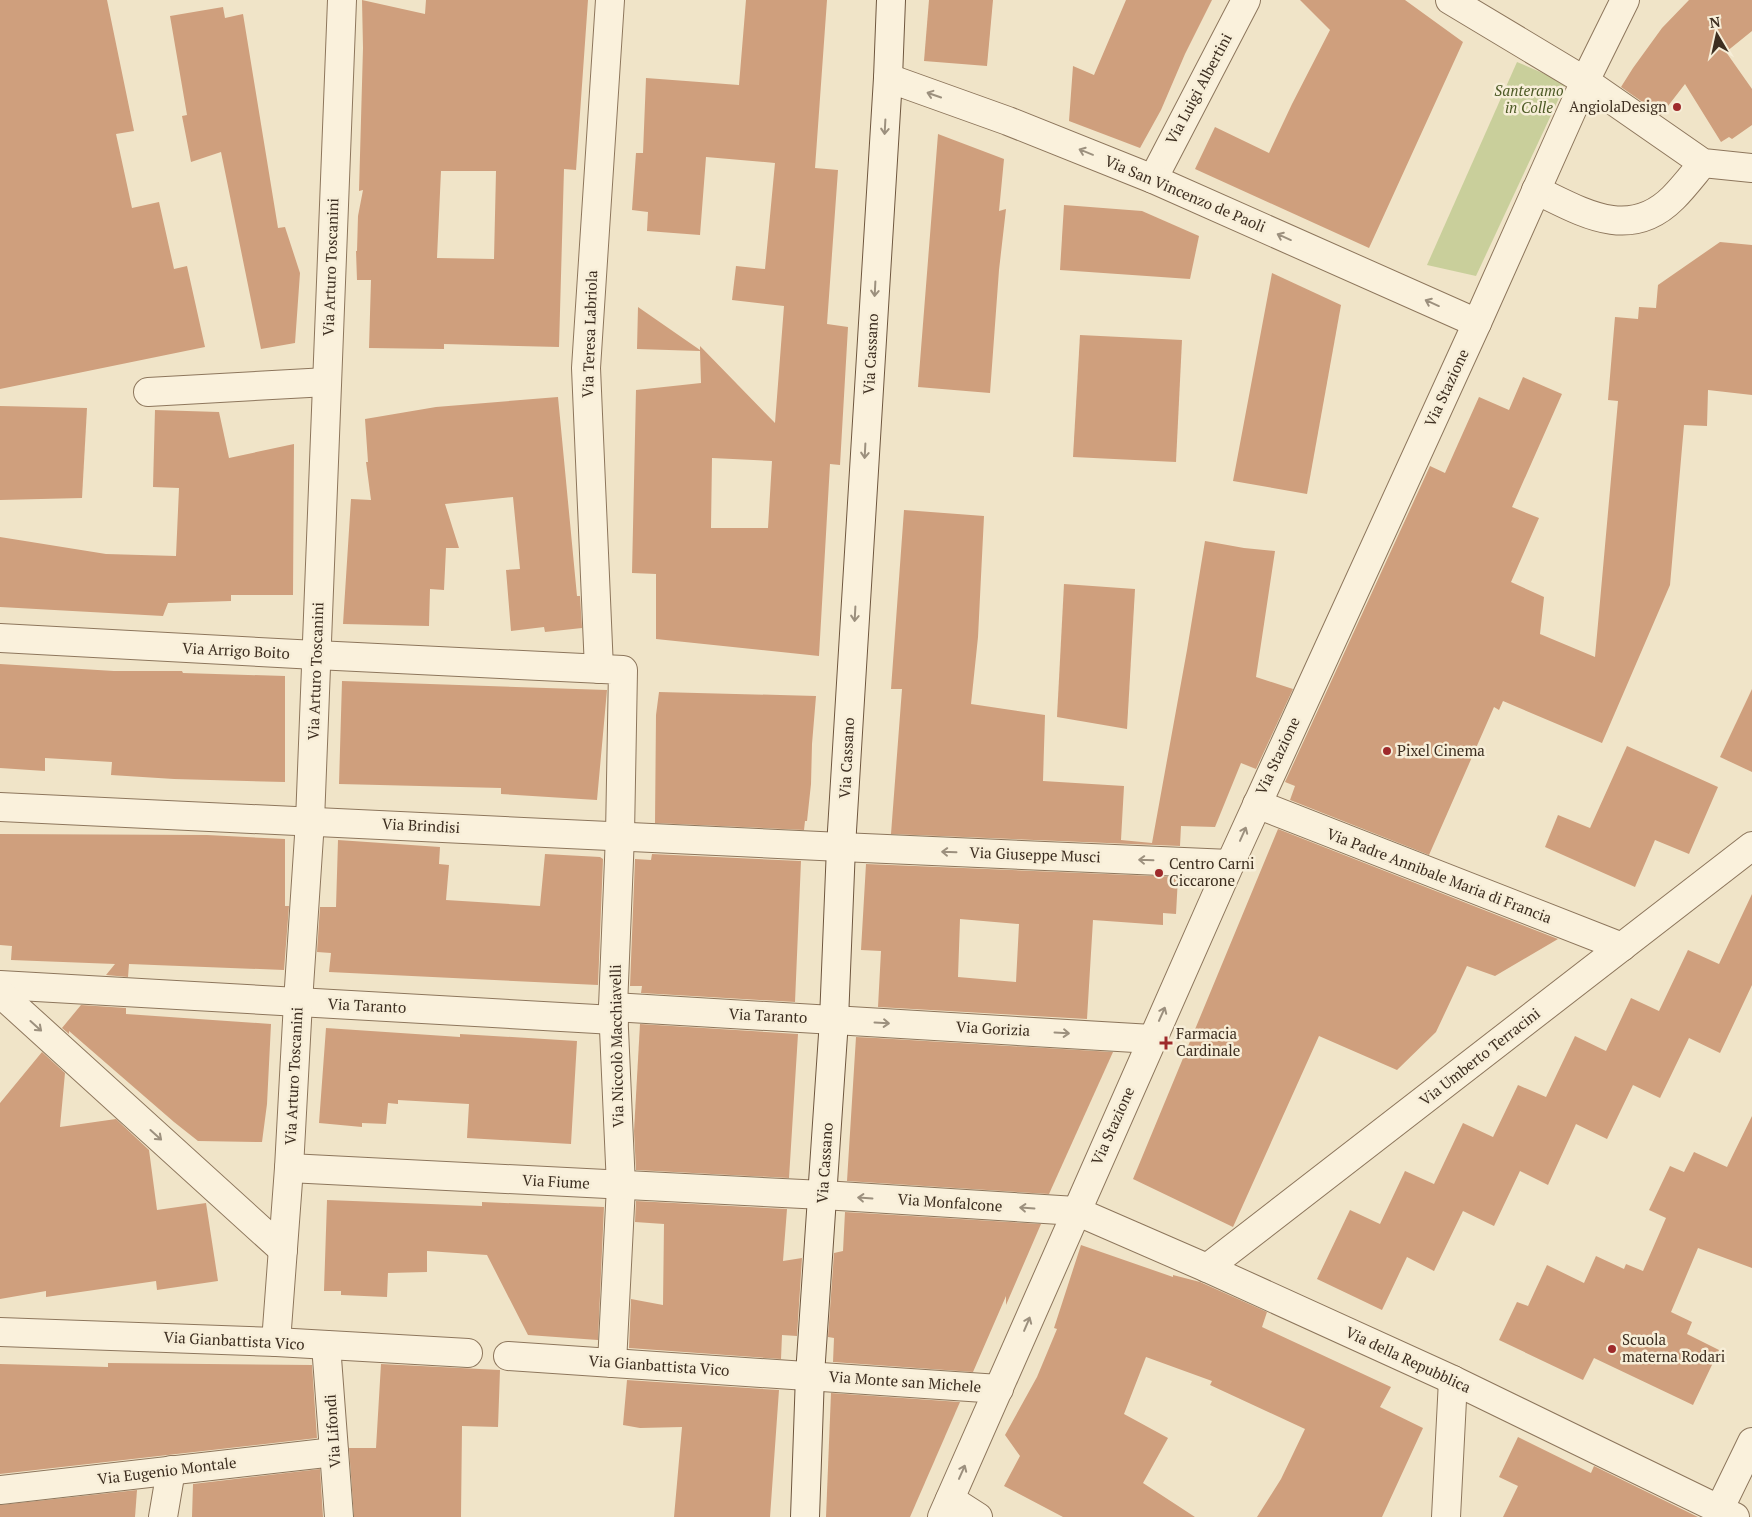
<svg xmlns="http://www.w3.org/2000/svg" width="1752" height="1517" font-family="'PT Serif',serif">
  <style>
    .green { fill: #c9cf9b }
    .building { fill: #cf9f7d; fill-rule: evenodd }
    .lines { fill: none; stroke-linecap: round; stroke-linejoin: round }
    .minor-casing { stroke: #8d765c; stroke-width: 30 }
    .tertiary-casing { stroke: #8d765c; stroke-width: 30 }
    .secondary-casing { stroke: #6f573f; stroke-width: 30 }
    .minor { stroke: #faf1dc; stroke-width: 28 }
    .tertiary { stroke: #faf1dc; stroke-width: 28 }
    .secondary { stroke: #faf1dc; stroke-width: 28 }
    .oneway { stroke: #9c907e }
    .poi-dot { fill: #9e2a2b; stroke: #f7eed8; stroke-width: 2 }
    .labels { text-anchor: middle; stroke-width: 5; stroke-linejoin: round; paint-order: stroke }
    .street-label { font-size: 15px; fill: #3d2e20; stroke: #f7eed8 }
    .park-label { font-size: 15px; font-style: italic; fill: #4d5a26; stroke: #f7eed8 }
    .poi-label { font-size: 15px; fill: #3d2e20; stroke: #f7eed8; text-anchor: start }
  </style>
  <rect width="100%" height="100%" fill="#f0e4c8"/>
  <polygon class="green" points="1517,62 1566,83 1476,276 1427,265"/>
  <g class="building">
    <polygon points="0,0 107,0 134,131 116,134 132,208 159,202 174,269 187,266 205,347 0,389"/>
    <path d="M362,0L425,14L426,0H588L576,170L564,169L559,347L444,344V349L369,348L371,280H357L356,251H357L358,216L363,190L359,191L363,48ZM441,171H496L494,259L437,258Z"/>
    <path d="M746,0H827L815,168L838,170L827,324L848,327L840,465L830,464L819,656L656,639V574L632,573L636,390L701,383L700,351L637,349L638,307L700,350V346L775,423L784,306L732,300L736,266L765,269L775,163L706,157L700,235L647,231L648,212L632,210L636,153H643L646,78L739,85ZM712,458L772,461L768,528H711Z"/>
    <polygon points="929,0 993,0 987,66 924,61"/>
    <polygon points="1126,0 1212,0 1185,54 1161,110 1140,148 1069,121 1073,66 1094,75"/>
    <polygon points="1300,0 1405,0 1463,42 1369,248 1195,169 1215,127 1269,153 1292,104 1330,30"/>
    <polygon points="1689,0 1752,0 1752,31 1726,52 1752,89 1752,125 1732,139 1729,137 1721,142 1685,84 1661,115 1621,87 1633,68 1662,28"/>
    <polygon points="223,7 225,18 243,14 278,228 285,227 300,273 295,343 261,349 221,152 191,162 182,116 187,115 170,16"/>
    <polygon points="938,134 1004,159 999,211 1006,209 999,270 990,393 918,387"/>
    <polygon points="1064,205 1142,211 1199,236 1190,279 1060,270"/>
    <polygon points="1720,242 1752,245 1752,395 1708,390 1707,426 1684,425 1670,585 1602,743 1503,701 1499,710 1494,707 1429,855 1290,800 1295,786 1285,782 1430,466 1445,473 1479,397 1509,410 1523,377 1562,394 1512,507 1539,518 1511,582 1544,597 1540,634 1595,657 1618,401 1608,400 1615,317 1638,319 1639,307 1656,308 1658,285"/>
    <polygon points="1272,273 1341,305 1307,494 1233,481"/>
    <polygon points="1080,335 1182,340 1176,462 1073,457"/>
    <polygon points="558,397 577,596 580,596 582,628 545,632 544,627 511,631 506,570 520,569 513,497 445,504 459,548 446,548 444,590 430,589 429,626 343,624 351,499 371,500 366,462 368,462 365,419 436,407"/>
    <polygon points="0,406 87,408 82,498 0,500"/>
    <polygon points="155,410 219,412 229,458 294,444 293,595 231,595 231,601 168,603 163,616 0,607 0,537 106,554 176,556 179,488 153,487"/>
    <polygon points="904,510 984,516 978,637 971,704 1045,715 1043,781 1124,786 1121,840 1152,843 1187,650 1205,541 1244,548 1275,551 1256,677 1293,689 1256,769 1241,763 1215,827 1181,826 1180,846 891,834 902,689 891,689"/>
    <polygon points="1064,584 1135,589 1127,729 1057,717"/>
    <polygon points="0,664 114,671 182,671 183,673 285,676 285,782 174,779 111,775 112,762 45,758 45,771 0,768"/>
    <polygon points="342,681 607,690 597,800 501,794 501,788 339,784"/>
    <polygon points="1752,689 1752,772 1720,757"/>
    <polygon points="659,692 816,696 812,744 811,784 807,821 805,821 804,830 655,823 656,715"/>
    <polygon points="1627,746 1718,787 1689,854 1655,840 1635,887 1545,847 1558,815 1590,828"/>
    <polygon points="1278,829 1558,939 1495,976 1467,966 1436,1032 1397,1070 1319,1036 1233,1227 1133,1179"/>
    <polygon points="0,834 207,835 285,839 285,906 289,906 284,970 129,964 128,977 106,975 115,964 11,960 12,946 0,945"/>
    <polygon points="338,840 440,847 439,864 449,865 446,900 540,906 545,854 600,857 603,859 598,985 329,972 331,953 317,952 320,907 336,907"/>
    <polygon points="652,854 801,861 795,1002 641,993 642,986 630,986 635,859 651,860"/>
    <path d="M866,864L1178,877L1176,914L1163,913V925L1093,920L1087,1019L878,1007L881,951L861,950ZM960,919L1019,924L1016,982L958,977Z"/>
    <polygon points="1752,894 1752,985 1720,1053 1689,1038 1660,1098 1633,1085 1607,1139 1576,1124 1548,1185 1520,1171 1494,1226 1463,1211 1434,1271 1407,1257 1382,1310 1317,1279 1350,1210 1380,1224 1405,1171 1434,1184 1463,1123 1493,1137 1518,1085 1546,1097 1575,1036 1606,1051 1631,998 1659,1011 1688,950 1719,964"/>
    <polygon points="81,1005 126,1008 126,1014 271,1024 267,1104 262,1142 198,1141 174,1122 69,1031 69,1034 62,1028"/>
    <polygon points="640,1024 798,1034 789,1178 636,1170 634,1131"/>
    <polygon points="326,1028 460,1037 460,1034 577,1041 571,1144 467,1138 469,1104 398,1100 398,1104 388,1103 386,1124 362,1123 362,1127 319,1123"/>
    <polygon points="856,1037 876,1038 1113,1052 1049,1194 847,1181"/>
    <polygon points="42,1052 65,1073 60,1127 116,1119 149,1150 157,1210 206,1203 218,1281 157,1290 156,1281 46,1297 46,1291 0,1299 0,1103"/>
    <polygon points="1752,1116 1752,1268 1698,1248 1671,1312 1692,1322 1687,1334 1719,1350 1693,1405 1594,1358 1583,1380 1499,1340 1517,1302 1528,1306 1547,1265 1584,1283 1596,1256 1624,1269 1626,1264 1643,1271 1666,1218 1649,1210 1670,1166 1684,1172 1694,1152 1727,1167"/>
    <polygon points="327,1200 482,1206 482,1202 604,1207 598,1340 528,1335 487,1255 427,1251 427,1272 388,1273 387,1297 341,1295 341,1291 324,1291"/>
    <polygon points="636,1201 787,1209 783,1261 802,1258 797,1336 782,1335 781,1359 629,1348 631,1299 663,1305 664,1224 635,1222"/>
    <polygon points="845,1212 1041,1224 1006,1305 1006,1296 973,1372 833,1362 834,1338 828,1337 834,1253 843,1251"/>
    <polygon points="1081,1245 1173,1277 1173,1275 1200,1282 1267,1312 1262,1327 1391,1387 1380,1407 1423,1428 1382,1517 1257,1517 1281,1479 1305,1429 1210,1385 1212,1381 1146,1357 1124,1414 1168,1438 1143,1483 1195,1517 1063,1517 1004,1486 1020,1456 1005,1435 1037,1377 1057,1329 1054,1328"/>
    <polygon points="108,1363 312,1365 317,1438 0,1474 0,1364 108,1367"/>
    <polygon points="381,1364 500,1370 498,1427 462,1426 461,1517 354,1517 349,1448 376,1448"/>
    <polygon points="627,1380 779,1390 770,1517 674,1517 682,1427 640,1428 623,1425"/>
    <polygon points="831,1393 960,1402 910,1517 826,1517"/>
    <polygon points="1518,1437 1591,1473 1594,1466 1698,1517 1503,1517 1518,1486 1499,1477"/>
    <polygon points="320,1469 323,1517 192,1517 193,1484"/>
    <polygon points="137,1490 135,1517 0,1517 0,1505"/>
  </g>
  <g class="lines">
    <g class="minor-casing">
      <g id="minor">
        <polyline points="1450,0 1585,81 1703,163 1752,168"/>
        <polyline points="1153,179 1246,0"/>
        <path d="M1536,190C1582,212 1629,242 1673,198C1684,187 1693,175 1703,163"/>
        <polyline points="148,392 327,382"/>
        <polyline points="0,638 316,655 623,670 620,835 613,1007 621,1186 612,1363"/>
        <polyline points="599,669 586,368 610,0"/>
        <polyline points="1257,804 1622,947"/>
        <polyline points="0,807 841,847 1230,864"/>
        <polyline points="0,985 614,1020"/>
        <polyline points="0,993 283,1250"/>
        <polyline points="613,1007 1152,1039"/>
        <polyline points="289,1168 823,1195 1076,1211 1207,1268 1453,1380 1735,1517"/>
        <polyline points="1207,1268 1752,846"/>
        <polyline points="0,1332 276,1342 468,1353"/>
        <polyline points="276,1342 289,1168 298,1002 310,821 342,0"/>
        <polyline points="326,1345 339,1517"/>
        <polyline points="508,1356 999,1389"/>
        <polyline points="0,1490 334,1452"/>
        <polyline points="950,1499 978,1517"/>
        <polyline points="1719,1510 1752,1442"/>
        <polyline points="163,1517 171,1470"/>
        <polyline points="1446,1517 1453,1380"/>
      </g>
    </g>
    <g class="tertiary-casing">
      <g id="tertiary">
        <polyline points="888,78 1008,121 1153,179 1477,323"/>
        <polyline points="942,1517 1230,864 1477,323 1585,81 1625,0"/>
      </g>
    </g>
    <g class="secondary-casing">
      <polyline id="secondary" points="805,1517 810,1375 834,1020 841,847 888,78 891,0"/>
    </g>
    <use href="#minor" class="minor"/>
    <use href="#tertiary" class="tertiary"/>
    <use href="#secondary" class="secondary"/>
  </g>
  <defs><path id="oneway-shaft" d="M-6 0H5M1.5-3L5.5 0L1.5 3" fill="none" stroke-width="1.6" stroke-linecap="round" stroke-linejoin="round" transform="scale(1.25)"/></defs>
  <g class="oneway">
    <use href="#oneway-shaft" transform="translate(934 95) rotate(-161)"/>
    <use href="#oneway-shaft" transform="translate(885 127) rotate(93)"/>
    <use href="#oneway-shaft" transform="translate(1086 152) rotate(-158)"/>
    <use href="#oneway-shaft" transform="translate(1284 237) rotate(-156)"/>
    <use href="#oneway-shaft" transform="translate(875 289) rotate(93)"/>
    <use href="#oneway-shaft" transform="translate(1432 303) rotate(-156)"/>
    <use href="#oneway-shaft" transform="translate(865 451) rotate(93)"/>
    <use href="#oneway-shaft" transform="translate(855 614) rotate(93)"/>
    <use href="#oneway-shaft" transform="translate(1243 834) rotate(-66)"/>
    <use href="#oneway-shaft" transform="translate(949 852) rotate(-178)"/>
    <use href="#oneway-shaft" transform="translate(1146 860) rotate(-178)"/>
    <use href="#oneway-shaft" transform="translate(1162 1014) rotate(-66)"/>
    <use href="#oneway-shaft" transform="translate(882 1023) rotate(3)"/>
    <use href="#oneway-shaft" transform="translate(36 1026) rotate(42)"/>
    <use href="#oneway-shaft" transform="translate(1062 1033) rotate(3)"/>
    <use href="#oneway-shaft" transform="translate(156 1135) rotate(42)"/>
    <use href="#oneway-shaft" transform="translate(865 1198) rotate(-176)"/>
    <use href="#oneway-shaft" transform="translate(1027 1208) rotate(-176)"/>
    <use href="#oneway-shaft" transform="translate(1027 1324) rotate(-67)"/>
    <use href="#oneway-shaft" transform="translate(962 1472) rotate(-66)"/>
  </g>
  <g class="poi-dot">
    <circle cx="1677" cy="107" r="5"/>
    <circle cx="1387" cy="751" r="5"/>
    <circle cx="1159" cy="873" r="5"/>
    <path d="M1163.5 1035.5h5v5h5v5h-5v5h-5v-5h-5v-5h5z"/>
    <circle cx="1612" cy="1349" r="5"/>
  </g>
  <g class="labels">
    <g class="street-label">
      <text transform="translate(1199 89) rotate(-62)" y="5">Via Luigi Albertini</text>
      <text transform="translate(1185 194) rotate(23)" y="5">Via San Vincenzo de Paoli</text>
      <text transform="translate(331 267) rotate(-88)" y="5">Via Arturo Toscanini</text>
      <text transform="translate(590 334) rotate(-88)" y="5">Via Teresa Labriola</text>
      <text transform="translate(871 354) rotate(-87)" y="5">Via Cassano</text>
      <text transform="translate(1447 388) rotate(-65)" y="5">Via Stazione</text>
      <text transform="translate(236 651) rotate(3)" y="5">Via Arrigo Boito</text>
      <text transform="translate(316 671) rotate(-88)" y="5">Via Arturo Toscanini</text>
      <text transform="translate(1278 756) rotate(-65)" y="5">Via Stazione</text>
      <text transform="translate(847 758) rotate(-87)" y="5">Via Cassano</text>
      <text transform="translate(421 826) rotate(3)" y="5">Via Brindisi</text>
      <text transform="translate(1035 855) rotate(2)" y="5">Via Giuseppe Musci</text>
      <text transform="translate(1439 876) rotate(21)" y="5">Via Padre Annibale Maria di Francia</text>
      <text transform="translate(367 1006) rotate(3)" y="5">Via Taranto</text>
      <text transform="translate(768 1016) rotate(3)" y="5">Via Taranto</text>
      <text transform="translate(993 1029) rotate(3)" y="5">Via Gorizia</text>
      <text transform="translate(617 1046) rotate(-91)" y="5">Via Niccolò Macchiavelli</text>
      <text transform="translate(1480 1057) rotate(-38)" y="5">Via Umberto Terracini</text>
      <text transform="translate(294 1076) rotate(-87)" y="5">Via Arturo Toscanini</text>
      <text transform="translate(1113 1126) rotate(-66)" y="5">Via Stazione</text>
      <text transform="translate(825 1163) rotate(-86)" y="5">Via Cassano</text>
      <text transform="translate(556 1182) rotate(3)" y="5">Via Fiume</text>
      <text transform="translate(950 1203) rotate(4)" y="5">Via Monfalcone</text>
      <text transform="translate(234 1341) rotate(3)" y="5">Via Gianbattista Vico</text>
      <text transform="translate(1408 1360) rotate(25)" y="5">Via della Repubblica</text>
      <text transform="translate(659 1366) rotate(4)" y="5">Via Gianbattista Vico</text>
      <text transform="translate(905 1382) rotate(4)" y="5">Via Monte san Michele</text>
      <text transform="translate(333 1431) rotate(-94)" y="5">Via Lifondi</text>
      <text transform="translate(167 1471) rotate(-7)" y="5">Via Eugenio Montale</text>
    </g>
    <g class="park-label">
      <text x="1529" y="96">Santeramo<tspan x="1529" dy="17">in Colle</tspan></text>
    </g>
    <g class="poi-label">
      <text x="1667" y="112" text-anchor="end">AngiolaDesign</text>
      <text x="1397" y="756">Pixel Cinema</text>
      <text x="1169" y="869">Centro Carni<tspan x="1169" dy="17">Ciccarone</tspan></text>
      <text x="1176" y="1039">Farmacia<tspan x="1176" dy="17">Cardinale</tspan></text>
      <text x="1622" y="1345">Scuola<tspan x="1622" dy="17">materna Rodari</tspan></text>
    </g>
  </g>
  <g transform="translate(1717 35) rotate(351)" stroke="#f7eed8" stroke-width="4" paint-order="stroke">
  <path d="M0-4L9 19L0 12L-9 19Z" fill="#3d2e20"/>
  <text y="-8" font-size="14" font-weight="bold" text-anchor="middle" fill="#3d2e20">N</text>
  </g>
</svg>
